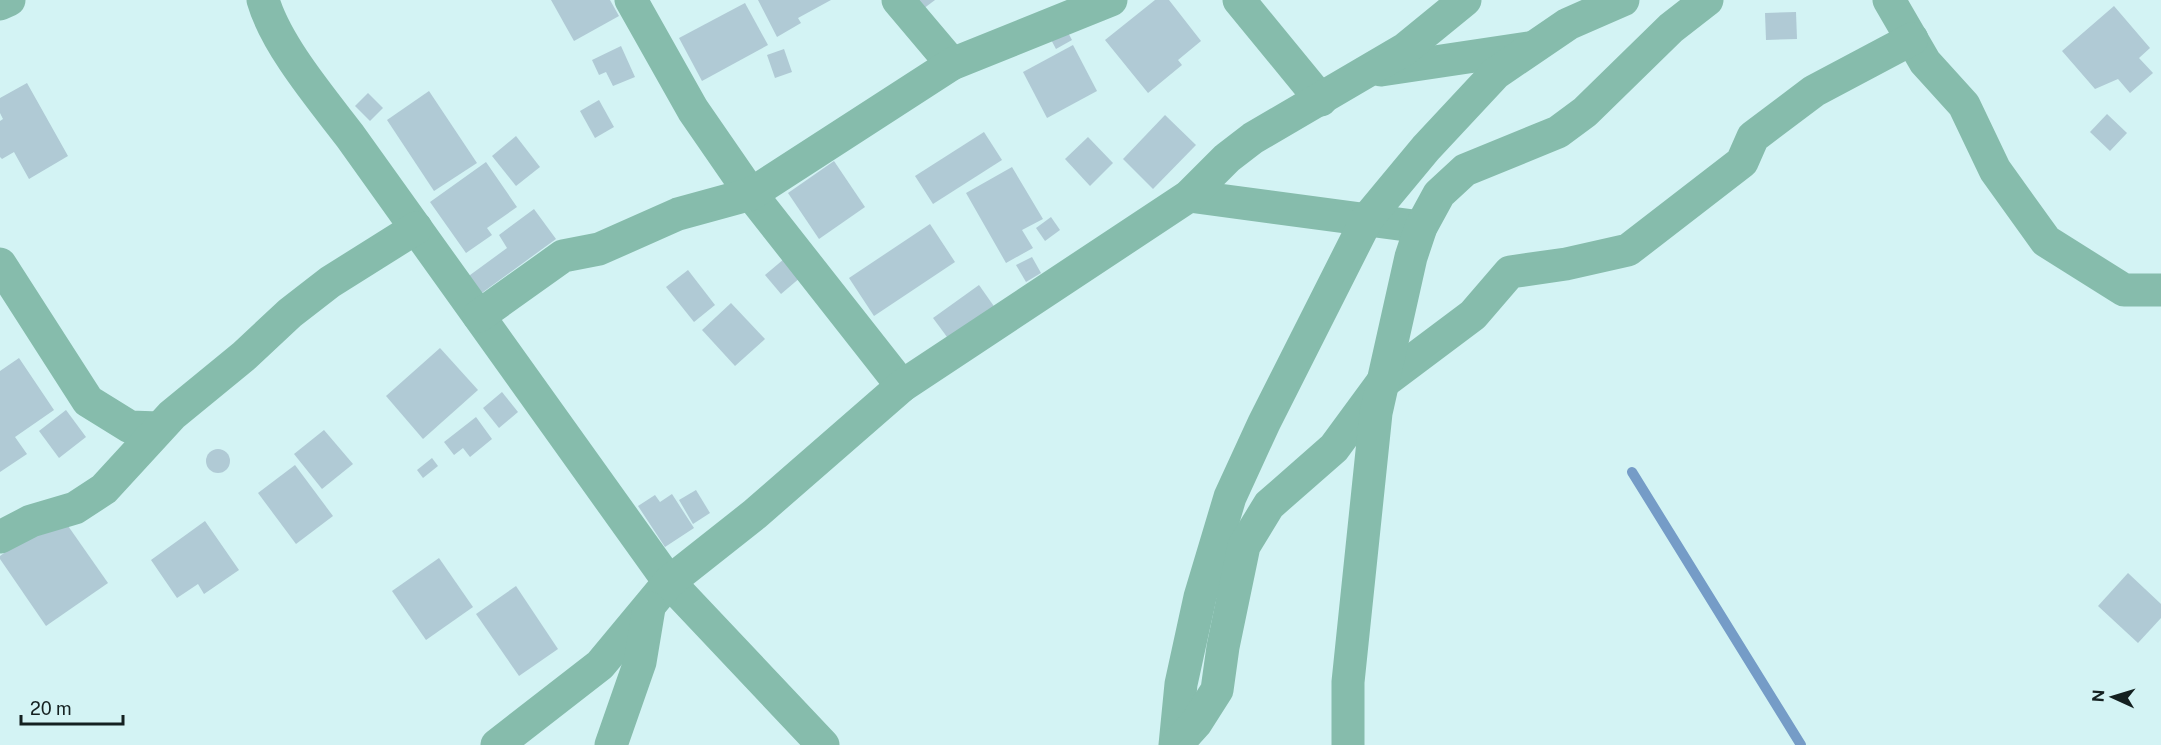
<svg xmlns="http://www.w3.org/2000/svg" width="2161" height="745" font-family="'Public Sans',sans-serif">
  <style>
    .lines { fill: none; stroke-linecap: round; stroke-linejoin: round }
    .stream { stroke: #759cc7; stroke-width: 10 }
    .building { fill: #b0cad5 }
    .street { stroke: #86bcac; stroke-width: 33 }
  </style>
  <rect width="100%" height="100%" fill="#d3f3f4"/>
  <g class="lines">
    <polyline class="stream" points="1632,472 1801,745"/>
  </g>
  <g class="building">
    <polygon points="551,0 610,0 619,16 574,41"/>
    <polygon points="758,0 831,0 798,18 801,23 777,37"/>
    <polygon points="910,0 935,0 919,12"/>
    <polygon points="1155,0 1169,0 1201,41 1178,60 1182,65 1148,93 1105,40"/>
    <polygon points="745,3 768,45 702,81 679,38"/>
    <polygon points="2114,6 2150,48 2139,58 2153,73 2130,93 2118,79 2095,89 2062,51"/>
    <polygon points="1796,12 1797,39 1766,40 1765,13"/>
    <polygon points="1064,25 1072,40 1056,49 1048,34"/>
    <polygon points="1073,45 1097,91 1047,118 1023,72"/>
    <polygon points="621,46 635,77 613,86 606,72 599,75 592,60"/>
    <polygon points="784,49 792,72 775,78 767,55"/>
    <polygon points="27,83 68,156 29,179 14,152 2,159 0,157 0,121 3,119 0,113 0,98"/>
    <polygon points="429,91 477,163 434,191 387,120"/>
    <polygon points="368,93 383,108 370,121 355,106"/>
    <polygon points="599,100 614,127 595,138 580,111"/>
    <polygon points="2107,114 2127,133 2110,151 2090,132"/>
    <polygon points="1165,115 1196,145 1153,189 1123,159"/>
    <polygon points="984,132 1002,160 933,204 915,176"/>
    <polygon points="516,136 540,167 516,186 492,156"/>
    <polygon points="1088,137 1113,163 1090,186 1065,159"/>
    <polygon points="834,161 865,207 819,239 788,193"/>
    <polygon points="486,162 517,207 487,228 492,235 466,253 430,202"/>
    <polygon points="1012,167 1043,219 1022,230 1033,248 1006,263 966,193"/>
    <polygon points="534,209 556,239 479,295 466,278 507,248 499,235"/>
    <polygon points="1051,217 1060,230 1045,241 1036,228"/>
    <polygon points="930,224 955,262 874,316 849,278"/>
    <polygon points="1032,257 1041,273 1026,282 1016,265"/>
    <polygon points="784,259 801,277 781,294 765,275"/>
    <polygon points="688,270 715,305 694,322 666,287"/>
    <polygon points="979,285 998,312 953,345 933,318"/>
    <polygon points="731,303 765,339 735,366 702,330"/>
    <polygon points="440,348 478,390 423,439 386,396"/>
    <polygon points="19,358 54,410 15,437 27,454 0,472 0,371"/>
    <polygon points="502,392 518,412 499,428 483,408"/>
    <polygon points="66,410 86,437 59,458 39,431"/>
    <polygon points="476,417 492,439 470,457 463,448 454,455 444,442"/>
    <polygon points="324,430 353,464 322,489 294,454"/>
    <circle cx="218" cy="461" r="12"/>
    <polygon points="432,458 438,466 423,478 417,470"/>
    <polygon points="295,465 333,516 296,544 258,493"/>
    <polygon points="696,490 710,513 693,524 679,500"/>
    <polygon points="672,494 694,528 665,547 638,506 655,495 660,502"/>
    <polygon points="59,513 108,583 46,626 0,559 0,556"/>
    <polygon points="205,521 239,570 204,594 198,584 177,598 151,560"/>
    <polygon points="439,558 473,607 426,640 392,591"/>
    <polygon points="2128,573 2161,604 2161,618 2138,643 2098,606"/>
    <polygon points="516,586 558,649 519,676 476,614"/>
  </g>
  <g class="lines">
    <g class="street">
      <path d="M263,0C276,45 321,98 350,136L669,582L823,745"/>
      <polyline points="631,0 693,110 751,194 902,386"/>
      <polyline points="898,0 952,64"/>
      <polyline points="1239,0 1321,100"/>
      <polyline points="1889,0 1925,62 1964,105 1995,170 2046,241 2124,290 2161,290"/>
      <polyline points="0,4 9,0"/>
      <polyline points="1381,70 1528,48"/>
      <polyline points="1189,196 1421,227"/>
      <polyline points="0,264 88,401 130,427 159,428"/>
      <polyline points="479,316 563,256 599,249 678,214 751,194 952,64 1111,0"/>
      <polyline points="0,537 31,521 75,508 104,489 172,415 244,356 290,313 330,282 416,228"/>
      <polyline points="497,745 600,665 669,582 755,514 902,386 1189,196 1227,158 1253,138 1405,49 1465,0"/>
      <polyline points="611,745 640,662 649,608"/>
      <polyline points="1175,745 1181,684 1200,597 1230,497 1264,423 1367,219 1426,148 1496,73 1568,24 1623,0"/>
      <polyline points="1176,745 1196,723 1217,690 1223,647 1244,546 1269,505 1334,448 1381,384 1473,315 1510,272 1566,264 1628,250 1742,162 1753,137 1814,91 1912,39"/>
      <polyline points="1348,745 1348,682 1376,413 1411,257 1421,227 1439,194 1465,170 1558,132 1585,112 1671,28 1707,0"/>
    </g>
  </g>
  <g transform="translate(2113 697) rotate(274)" stroke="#d3f3f4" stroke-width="4.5" paint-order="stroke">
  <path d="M0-4.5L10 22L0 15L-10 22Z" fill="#142020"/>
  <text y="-9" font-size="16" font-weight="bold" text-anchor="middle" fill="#142020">N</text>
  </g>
  <path d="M21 715v9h102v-9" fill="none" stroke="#142020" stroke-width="3"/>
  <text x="30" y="715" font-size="18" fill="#142020" stroke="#d3f3f4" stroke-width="4.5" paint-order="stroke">20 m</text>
</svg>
